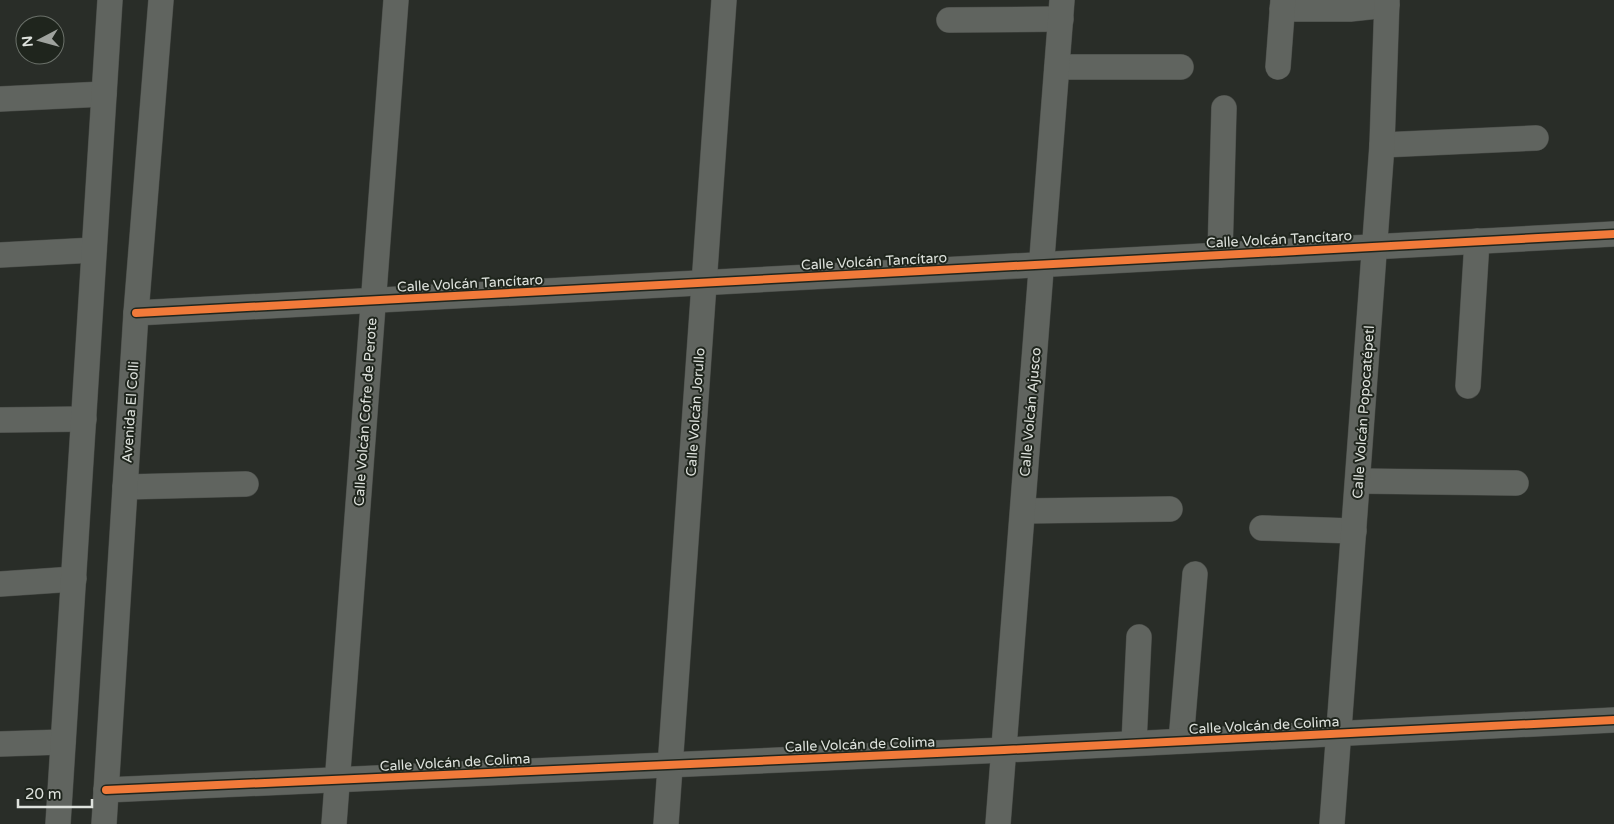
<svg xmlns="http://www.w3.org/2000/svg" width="1614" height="824" font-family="'Varela Round',sans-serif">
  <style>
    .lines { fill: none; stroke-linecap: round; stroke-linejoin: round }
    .minor-casing { stroke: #474a46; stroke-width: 26 }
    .minor { stroke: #60645f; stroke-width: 25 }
    .cycleway-casing { stroke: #1f251d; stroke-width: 11 }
    .cycleway { stroke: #f17a3a; stroke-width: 8 }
    .labels { text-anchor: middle; stroke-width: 4; stroke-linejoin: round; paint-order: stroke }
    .street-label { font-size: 14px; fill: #dee2dd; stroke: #1f251d }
  </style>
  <rect width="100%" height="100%" fill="#292d28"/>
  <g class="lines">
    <g class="minor-casing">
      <g id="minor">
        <polyline points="1282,9 1350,9 1387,5"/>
        <polyline points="949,20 1061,19"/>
        <polyline points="1057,67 1181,67"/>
        <polyline points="1278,67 1283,0"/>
        <polyline points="0,99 104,94"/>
        <polyline points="1382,145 1536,138"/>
        <polyline points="0,255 94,250"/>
        <polyline points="1220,255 1224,108"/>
        <polyline points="136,313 1614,234"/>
        <polyline points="1468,386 1477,241"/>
        <polyline points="0,420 84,419"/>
        <polyline points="1358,481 1516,483"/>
        <polyline points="125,487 246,484"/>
        <polyline points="1023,511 1170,509"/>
        <polyline points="1262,528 1354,531"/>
        <polyline points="0,584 74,579"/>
        <polyline points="1181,741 1195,574"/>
        <polyline points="1134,743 1139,637"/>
        <polyline points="0,744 63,742"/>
        <polyline points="106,790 1004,750 1614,720"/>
        <polyline points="58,824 110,0"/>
        <polyline points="104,824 136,313 161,0"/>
        <polyline points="334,824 396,0"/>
        <polyline points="666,824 724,0"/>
        <polyline points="998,824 1062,0"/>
        <polyline points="1332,824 1382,145 1387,0"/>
      </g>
    </g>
    <use href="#minor" class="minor"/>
    <g class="cycleway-casing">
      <g id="cycleway">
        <polyline points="136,313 1614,234"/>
        <polyline points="106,790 1004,750 1614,720"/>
      </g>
    </g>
    <use href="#cycleway" class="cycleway"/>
  </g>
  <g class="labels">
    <g class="street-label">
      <text transform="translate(1279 239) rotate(-3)" y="5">Calle Volcán Tancítaro</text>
      <text transform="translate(874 261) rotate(-3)" y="5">Calle Volcán Tancítaro</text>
      <text transform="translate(470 283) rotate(-3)" y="5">Calle Volcán Tancítaro</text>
      <text transform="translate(130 412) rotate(-86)" y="5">Avenida El Colli</text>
      <text transform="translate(365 412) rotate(-86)" y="5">Calle Volcán Cofre de Perote</text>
      <text transform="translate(695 412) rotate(-86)" y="5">Calle Volcán Jorullo</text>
      <text transform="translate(1030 412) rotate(-85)" y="5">Calle Volcán Ajusco</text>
      <text transform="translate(1363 412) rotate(-86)" y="5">Calle Volcán Popocatépetl</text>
      <text transform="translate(1264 725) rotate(-3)" y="5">Calle Volcán de Colima</text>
      <text transform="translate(860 744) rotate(-2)" y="5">Calle Volcán de Colima</text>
      <text transform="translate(455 762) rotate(-3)" y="5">Calle Volcán de Colima</text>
    </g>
  </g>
  <g transform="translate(40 40) rotate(264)"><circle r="24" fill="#1f251d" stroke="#6b716a"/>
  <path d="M0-4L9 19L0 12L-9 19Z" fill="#9fa39e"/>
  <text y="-8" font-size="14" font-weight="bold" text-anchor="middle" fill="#dee2dd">N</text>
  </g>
  <path d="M18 799v8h74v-8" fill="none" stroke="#dee2dd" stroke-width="2.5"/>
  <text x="25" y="799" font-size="15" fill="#dee2dd" stroke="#1f251d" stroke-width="4" paint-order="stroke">20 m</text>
</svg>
